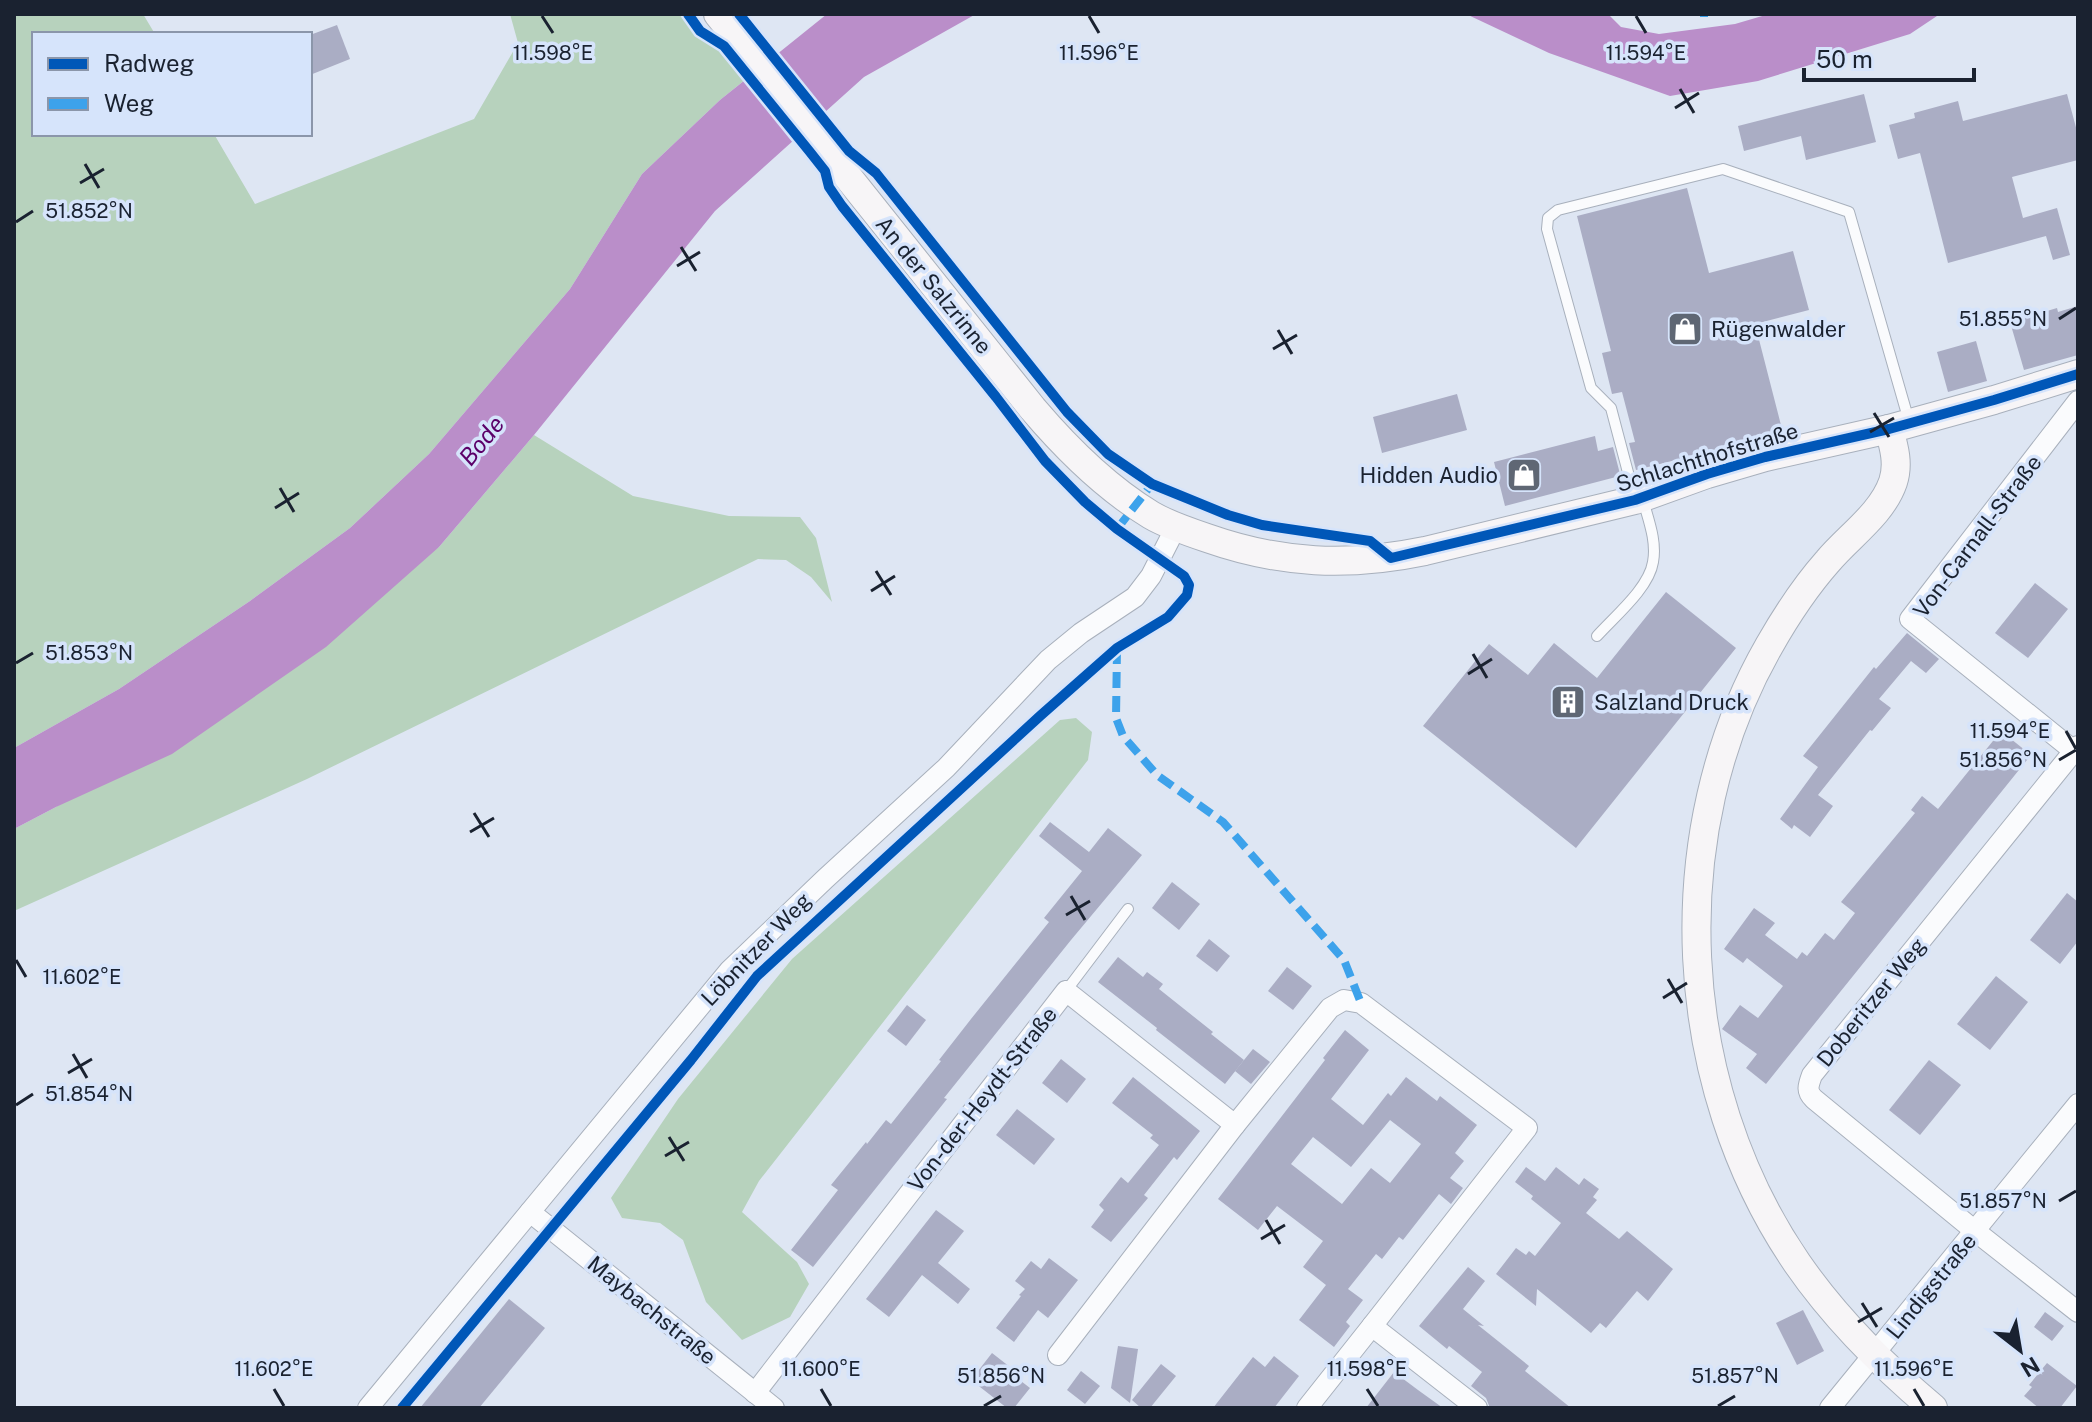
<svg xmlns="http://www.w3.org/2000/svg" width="2092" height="1422" font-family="'Public Sans',sans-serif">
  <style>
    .green { fill: #b7d2bd }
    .water { fill: #ba8ec9 }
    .building { fill: #aaadc4; fill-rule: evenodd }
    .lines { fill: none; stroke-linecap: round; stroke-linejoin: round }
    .lane-casing { stroke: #a8b0bc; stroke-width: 12 }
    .street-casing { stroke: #a8b0bc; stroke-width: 22 }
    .secondary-casing { stroke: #a8b0bc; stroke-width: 30 }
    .lane { stroke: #fafbfd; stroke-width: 10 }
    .street { stroke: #fafbfd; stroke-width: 20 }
    .secondary { stroke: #f7f5f7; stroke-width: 28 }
    .quiet { stroke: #3da2eb; stroke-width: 8; stroke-dasharray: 16 8; stroke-linecap: butt }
    .cycleway-casing { stroke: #d6e4fb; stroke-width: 15 }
    .cycleway { stroke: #0057b8; stroke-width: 10 }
    .ticks { fill: none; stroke: #1a2230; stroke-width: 3 }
    .labels { text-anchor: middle; stroke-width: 7; stroke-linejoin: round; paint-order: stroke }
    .street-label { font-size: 22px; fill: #1a2230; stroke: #d6e4fb }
    .poi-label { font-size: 22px; fill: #1a2230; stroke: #d6e4fb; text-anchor: start }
    .water-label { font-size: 24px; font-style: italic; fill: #5b0069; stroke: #d6e4fb }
    .ticks-label { font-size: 20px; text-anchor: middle; fill: #1a2230; stroke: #d6e4fb; stroke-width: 7; stroke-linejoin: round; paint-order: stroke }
  </style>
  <rect width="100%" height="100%" fill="#dee6f3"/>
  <g class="green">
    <polygon points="14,14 143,14 155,34 34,34 34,134 214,134 255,204 474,119 518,43 510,14 679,14 691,29 722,48 746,79 720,100 642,174 570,289 429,454 350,528 250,601 119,689 14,748"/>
    <polygon points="534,435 633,496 729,516 800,517 816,538 832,602 811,577 786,560 758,559 307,779 14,911 14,829 56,807 439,547"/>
    <polygon points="1076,718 1092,732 1088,760 759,1181 742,1212 797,1262 809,1284 790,1317 742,1340 706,1302 683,1240 660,1223 622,1218 611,1198 678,1099 792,959 1060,720"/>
  </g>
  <g class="water">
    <polygon points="827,14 976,14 864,77 715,211 534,435 439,547 326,647 172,754 56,807 14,829 14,748 119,689 250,601 350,528 429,454 570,289 642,174 720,100"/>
    <polygon points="1466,14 1608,14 1621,27 1659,34 1735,24 1769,14 1940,14 1910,34 1758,81 1670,96 1549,53"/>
  </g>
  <g class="building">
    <polygon points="337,25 350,59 310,75 310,35"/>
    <polygon points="1864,94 1876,142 1806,160 1801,136 1744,151 1738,126"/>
    <polygon points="2067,94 2078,135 2078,160 2012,177 2023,218 2057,208 2070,255 2053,260 2046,236 1948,263 1920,153 1898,159 1889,125 1915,118 1914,113 1958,101 1963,121"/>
    <polygon points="1687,188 1709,273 1793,251 1809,310 1755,324 1783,433 1636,470 1629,443 1635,442 1622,392 1612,394 1602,353 1611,351 1577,216"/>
    <polygon points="2078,306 2078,355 2024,370 2010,322 2057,308 2058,312"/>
    <polygon points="1976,341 1987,381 1948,392 1937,352"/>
    <polygon points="1457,394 1467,430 1382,453 1373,417"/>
    <polygon points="1595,436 1598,451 1613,447 1620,474 1615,476 1616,477 1505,506 1494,462"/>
    <polygon points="2035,583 2068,609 2028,658 1995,633"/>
    <polygon points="1666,592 1736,648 1576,848 1423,726 1489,644 1528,675 1554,643 1597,678"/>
    <polygon points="1907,633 1939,659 1926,673 1911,661 1879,699 1891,708 1872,731 1870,730 1818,795 1833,806 1810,837 1794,825 1792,829 1780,819 1818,767 1803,756 1874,667 1876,669"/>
    <polygon points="2001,731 2031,755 1766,1084 1746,1068 1757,1054 1722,1029 1740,1005 1758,1018 1783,986 1747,958 1743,963 1724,949 1754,908 1775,923 1765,935 1797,959 1802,952 1807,956 1825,933 1834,940 1855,913 1841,902 1915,813 1911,810 1922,796 1938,809"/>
    <polygon points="1050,822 1089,852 1108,828 1142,855 1071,940 944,1098 947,1099 813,1267 791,1250 838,1190 831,1185 866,1142 867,1144 886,1120 891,1124 941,1061 939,1060 971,1019 1049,922 1044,918 1082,871 1039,836"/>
    <polygon points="1172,882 1200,904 1179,930 1152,908"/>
    <polygon points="2067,893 2078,902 2078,941 2060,964 2030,940"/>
    <polygon points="1209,939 1230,956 1217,972 1196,956"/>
    <polygon points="1118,957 1143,977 1147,972 1163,984 1159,989 1213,1032 1211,1034 1244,1060 1225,1084 1156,1030 1157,1028 1098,982"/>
    <polygon points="1287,967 1312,986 1293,1010 1268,991"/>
    <polygon points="1996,976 2028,1002 1990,1050 1957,1024"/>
    <polygon points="907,1005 926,1020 906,1046 887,1031"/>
    <path d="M1345,1030L1369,1050L1331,1099L1363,1125L1388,1093L1391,1096L1406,1077L1437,1101L1440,1096L1477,1125L1455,1153L1464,1161L1450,1178L1463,1188L1451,1204L1439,1194L1403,1240L1399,1237L1382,1259L1376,1254L1348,1289L1363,1300L1346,1322L1350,1326L1334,1347L1299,1320L1326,1285L1303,1267L1323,1241L1277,1206L1258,1230L1218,1199L1325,1060L1323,1058ZM1390,1120L1421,1144L1390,1183L1371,1168L1342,1204L1291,1164L1313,1137L1351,1167Z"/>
    <polygon points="1253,1049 1270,1062 1251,1084 1235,1071"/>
    <polygon points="1061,1059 1086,1079 1067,1103 1042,1083"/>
    <polygon points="1929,1060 1961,1085 1920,1135 1889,1110"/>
    <polygon points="1133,1077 1200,1131 1177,1160 1174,1157 1144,1195 1148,1198 1111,1242 1091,1227 1104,1210 1099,1205 1121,1177 1128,1183 1159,1145 1150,1138 1153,1135 1112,1103"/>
    <polygon points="1017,1109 1055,1139 1034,1165 996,1135"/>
    <polygon points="1526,1167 1545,1181 1556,1167 1579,1185 1584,1178 1599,1189 1593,1197 1597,1200 1586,1213 1619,1239 1627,1231 1673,1269 1648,1301 1637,1291 1606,1328 1600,1323 1591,1333 1537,1289 1536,1306 1496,1274 1516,1248 1526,1255 1529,1251 1535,1256 1561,1223 1531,1199 1533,1196 1515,1182"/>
    <polygon points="936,1210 964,1231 938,1263 970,1289 958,1304 922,1275 889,1317 866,1299"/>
    <polygon points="1049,1258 1078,1280 1048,1318 1038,1310 1014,1342 996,1328 1021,1296 1019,1295 1025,1289 1015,1281 1031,1261 1041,1269"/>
    <polygon points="1468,1267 1485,1281 1463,1309 1484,1326 1478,1325 1529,1366 1525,1371 1571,1408 1490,1408 1486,1398 1471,1386 1482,1372 1449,1346 1447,1349 1419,1326"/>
    <polygon points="509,1299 545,1328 479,1408 420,1408"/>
    <polygon points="1803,1310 1824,1351 1797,1365 1776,1323"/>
    <polygon points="2045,1312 2064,1326 2052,1341 2034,1327"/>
    <polygon points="1118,1346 1138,1349 1130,1403 1111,1388"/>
    <polygon points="992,1353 1019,1374 1017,1378 1030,1388 1014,1408 1007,1408 971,1380"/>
    <polygon points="1274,1356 1299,1376 1274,1408 1213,1408 1253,1357 1265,1367"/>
    <polygon points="2047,1363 2077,1386 2060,1408 2039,1408 2024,1396 2032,1387 2029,1385"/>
    <polygon points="1161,1364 1176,1376 1150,1408 1141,1408 1132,1400"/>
    <polygon points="1081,1371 1100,1386 1085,1404 1067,1390"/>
    <polygon points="1394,1372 1418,1390 1443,1408 1366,1408"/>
  </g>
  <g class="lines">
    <g class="lane-casing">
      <g id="lane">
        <polyline points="1635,499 1611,408 1591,388 1547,229 1548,218 1558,210 1723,169 1849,212 1909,421"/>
        <path d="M1597,636C1615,616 1649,588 1653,562C1657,541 1648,519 1643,500"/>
        <polyline points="1066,991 1128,909"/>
      </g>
    </g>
    <g class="street-casing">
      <g id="street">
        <path d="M2078,746L1812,1075C1808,1086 1806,1091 1814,1099L1975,1231L2078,1312"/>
        <polyline points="2074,751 1910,619 2078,401"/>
        <polyline points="530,1212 774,1408"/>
        <polyline points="1058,1355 1235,1125"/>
        <polyline points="755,1393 1066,991 1235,1125 1330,1008 1344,1000 1361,1003 1527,1128 1372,1326 1477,1408"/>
        <polyline points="368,1408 729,971 825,879 946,768 1048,660 1081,633 1135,597 1151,576 1176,527"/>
        <polyline points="1307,1408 1372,1326"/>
        <polyline points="1830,1408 2078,1104"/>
      </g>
    </g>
    <g class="secondary-casing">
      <g id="secondary">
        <path d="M718,14L1033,409C1067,449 1105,487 1151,515C1168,525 1189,532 1207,538C1281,564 1348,567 1425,551L1635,500L1707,474L1765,457L1889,429L1994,400L2078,374"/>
        <path d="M1889,429C1894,447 1899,464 1893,482C1882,514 1849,536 1828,561C1805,587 1786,616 1769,646C1662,833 1675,1085 1797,1263C1835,1318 1882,1365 1933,1408"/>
      </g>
    </g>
    <use href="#lane" class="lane"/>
    <use href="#street" class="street"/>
    <use href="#secondary" class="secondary"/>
    <g class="quiet">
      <polyline points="1704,14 1704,17"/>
      <polyline points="1117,529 1152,484"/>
      <polyline points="1117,648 1116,718 1123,736 1157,775 1223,822 1344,960 1361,1003"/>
    </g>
    <g class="cycleway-casing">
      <g id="cycleway">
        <polyline points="739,14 849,151 876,173 1067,412 1108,454 1152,484 1228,515 1262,525 1370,541 1391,558 1635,500 1707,474 1765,457 1889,429 1994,400 2078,374"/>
        <polyline points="402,1408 691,1060 757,976 1040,716 1117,648 1168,617 1187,595 1189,585 1184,576 1117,529 1085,502 1045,461 996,397 842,206 829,187 825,171 810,152 724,46 700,31 688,14"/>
      </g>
    </g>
    <use href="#cycleway" class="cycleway"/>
  </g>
  <path class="ticks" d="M542,16L553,33M1089,16L1099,33M1636,16L1646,33M1680,89L1694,113M1675,108L1699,93M85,164L99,188M80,183L104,169M16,222L33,211M681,247L696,271M677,266L700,252M2059,319L2076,308M1278,330L1292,354M1273,349L1297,335M1874,413L1889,437M1870,432L1894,418M280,488L294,512M275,508L299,493M876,571L891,595M871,591L895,576M1473,654L1487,678M16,663L33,653M1468,674L1492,659M2066,731L2076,749M2059,760L2076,750M474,813L489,837M470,832L494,818M1071,896L1085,920M1066,915L1090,901M16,960L26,977M1668,979L1682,1003M1663,998L1687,983M73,1054L87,1078M68,1073L92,1059M16,1105L33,1094M669,1137L684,1161M665,1156L689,1142M2059,1201L2076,1191M1266,1220L1280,1244M1261,1239L1285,1225M1862,1303L1877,1327M1858,1322L1882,1308M274,1389L284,1406M821,1389L831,1406M1367,1389L1378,1406M1914,1389L1924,1406M984,1406L1001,1396M1718,1406L1735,1396"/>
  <defs>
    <g id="shop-square" transform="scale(1.8)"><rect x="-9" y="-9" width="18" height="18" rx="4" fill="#5f6774" stroke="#d6e4fb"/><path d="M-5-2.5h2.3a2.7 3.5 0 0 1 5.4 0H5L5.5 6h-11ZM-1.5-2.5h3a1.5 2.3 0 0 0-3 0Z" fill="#fff"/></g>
    <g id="building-square" transform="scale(1.8)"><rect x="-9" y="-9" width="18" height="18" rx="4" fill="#5f6774" stroke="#d6e4fb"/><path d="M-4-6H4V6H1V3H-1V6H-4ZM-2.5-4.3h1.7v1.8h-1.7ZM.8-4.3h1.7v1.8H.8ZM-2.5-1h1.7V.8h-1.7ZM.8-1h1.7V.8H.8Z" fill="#fff"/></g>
  </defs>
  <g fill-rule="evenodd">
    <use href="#shop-square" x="1685" y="329"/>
    <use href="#shop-square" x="1524" y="475"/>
    <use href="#building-square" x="1568" y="702"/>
  </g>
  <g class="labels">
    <g class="street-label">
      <text transform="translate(934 285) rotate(51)" y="8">An der Salzrinne</text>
      <text transform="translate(1707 457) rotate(-17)" y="8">Schlachthofstraße</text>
      <text transform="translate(1977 536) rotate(-53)" y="8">Von-Carnall-Straße</text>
      <text transform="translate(756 949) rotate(-46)" y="8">Löbnitzer Weg</text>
      <text transform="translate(1871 1002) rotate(-51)" y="8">Doberitzer Weg</text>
      <text transform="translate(982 1099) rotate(-52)" y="8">Von-der-Heydt-Straße</text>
      <text transform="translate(1931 1286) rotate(-51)" y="8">Lindigstraße</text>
      <text transform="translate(652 1310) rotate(39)" y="8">Maybachstraße</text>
    </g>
    <g class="poi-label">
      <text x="1711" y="337">Rügenwalder</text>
      <text x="1498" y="483" text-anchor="end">Hidden Audio</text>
      <text x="1594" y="710">Salzland Druck</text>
    </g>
    <g class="water-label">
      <text transform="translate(482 441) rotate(-51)" y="8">Bode</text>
    </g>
  </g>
  <g class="ticks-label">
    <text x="553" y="60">11.598°E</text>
    <text x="1099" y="60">11.596°E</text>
    <text x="1646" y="60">11.594°E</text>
    <text x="89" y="218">51.852°N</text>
    <text x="2003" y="326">51.855°N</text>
    <text x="89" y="660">51.853°N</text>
    <text x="2010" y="738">11.594°E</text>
    <text x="2003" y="767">51.856°N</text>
    <text x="82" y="984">11.602°E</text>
    <text x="89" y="1101">51.854°N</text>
    <text x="2003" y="1208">51.857°N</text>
    <text x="274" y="1376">11.602°E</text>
    <text x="821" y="1376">11.600°E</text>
    <text x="1367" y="1376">11.598°E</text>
    <text x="1914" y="1376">11.596°E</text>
    <text x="1001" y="1383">51.856°N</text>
    <text x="1735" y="1383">51.857°N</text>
  </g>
  <rect width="2092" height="1422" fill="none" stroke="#1a2230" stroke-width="32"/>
  <rect x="32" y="32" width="280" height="104" fill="#d6e4fb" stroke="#8b96aa" stroke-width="2"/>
  <rect x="48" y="58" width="40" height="12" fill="#0057b8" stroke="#8b96aa" stroke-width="2"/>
  <text x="104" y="72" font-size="24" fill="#1a2230">Radweg</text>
  <rect x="48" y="98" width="40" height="12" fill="#3da2eb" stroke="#8b96aa" stroke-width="2"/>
  <text x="104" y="112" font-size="24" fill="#1a2230">Weg</text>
  <g transform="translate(2020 1350) rotate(149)" stroke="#d6e4fb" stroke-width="6" paint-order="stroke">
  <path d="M0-6L14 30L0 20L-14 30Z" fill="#1a2230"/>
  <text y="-12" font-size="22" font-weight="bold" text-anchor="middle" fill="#1a2230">N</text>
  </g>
  <path d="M1804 68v12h170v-12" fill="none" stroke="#1a2230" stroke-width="4"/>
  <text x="1816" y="68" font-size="24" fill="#1a2230" stroke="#d6e4fb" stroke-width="6" paint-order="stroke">50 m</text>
</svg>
